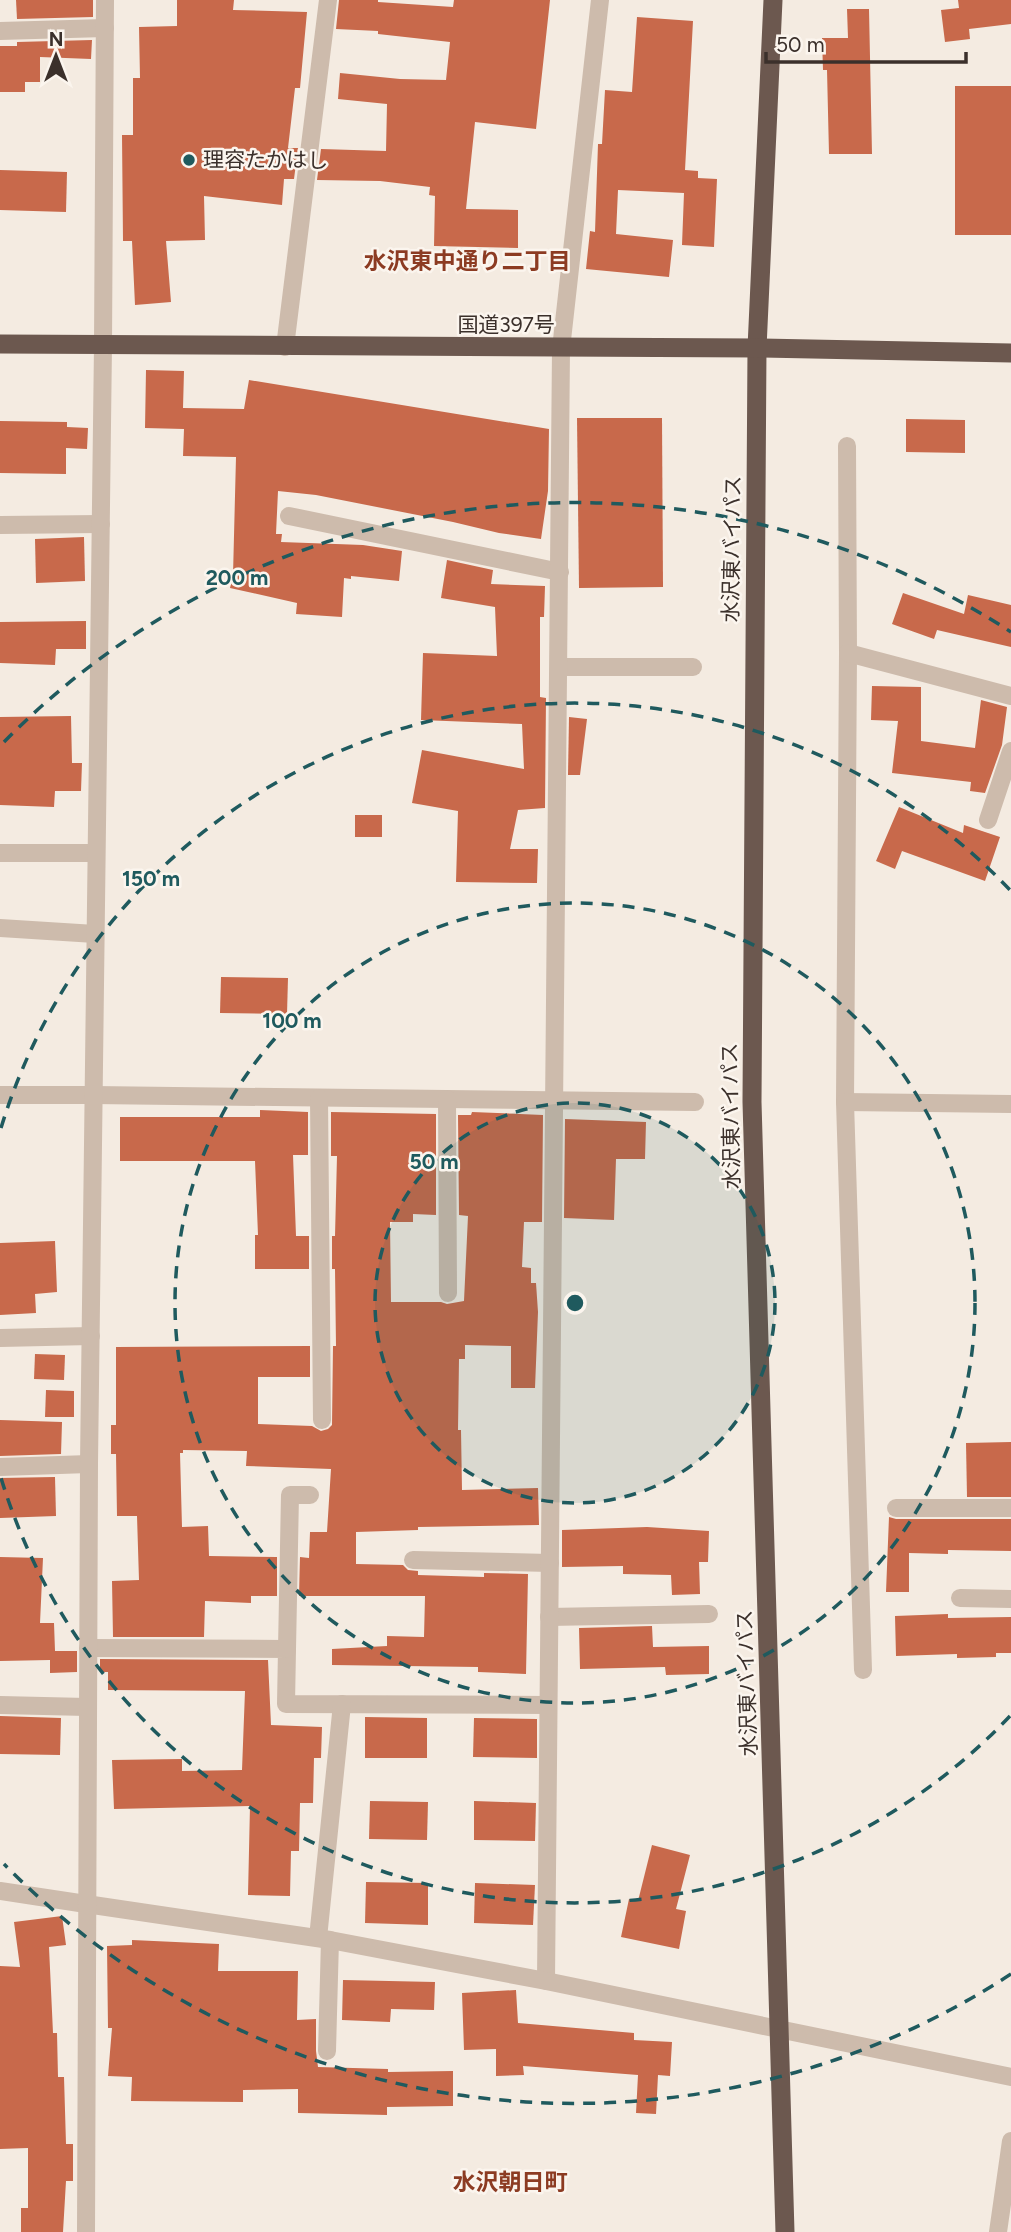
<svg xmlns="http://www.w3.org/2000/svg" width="1011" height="2232" font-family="Figtree,'Noto Sans JP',sans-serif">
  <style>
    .building { fill: #c8694b }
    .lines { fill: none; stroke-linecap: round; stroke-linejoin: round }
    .minor { stroke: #cdbbac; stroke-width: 18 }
    .tertiary { stroke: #cdbbac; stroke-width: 18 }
    .trunk { stroke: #6c584f; stroke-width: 19 }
    .ring { fill: none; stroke: #1f5a5e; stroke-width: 3.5; stroke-dasharray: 12 9 }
    .poi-dot { fill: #1f5a5e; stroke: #fbf5ee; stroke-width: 2.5 }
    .labels { text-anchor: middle; stroke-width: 5; stroke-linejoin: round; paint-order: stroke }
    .poi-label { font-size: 21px; fill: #3b302b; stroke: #fbf5ee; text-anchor: start }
    .street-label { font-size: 21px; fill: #3b302b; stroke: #fbf5ee }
    .neighbourhood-label { font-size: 23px; font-weight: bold; fill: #8c3b22; stroke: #fbf5ee }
    .centre { fill: #1f5a5e; stroke: #fbf5ee; stroke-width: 3.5 }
    .ring-label { font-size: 21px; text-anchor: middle; font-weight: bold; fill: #1f5a5e; stroke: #fbf5ee; stroke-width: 5; stroke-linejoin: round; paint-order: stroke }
  </style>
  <rect width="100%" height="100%" fill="#f4ebe1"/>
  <g class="building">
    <polygon points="16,0 93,0 93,17 17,19"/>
    <polygon points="177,0 234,0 233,10 307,12 300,88 295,88 288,148 298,148 294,179 284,179 282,205 204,196 205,240 166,241 171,302 135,305 132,241 123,241 122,135 133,135 133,78 140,78 139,27 177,26"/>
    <polygon points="339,0 378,0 378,2 453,7 454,0 550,0 536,129 475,122 466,209 518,210 518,248 434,246 435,196 429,195 430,187 380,181 317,180 321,149 386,151 387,104 338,99 340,73 400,79 446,80 450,42 378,34 378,31 336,29"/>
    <polygon points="958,0 1011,0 1011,24 969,29 970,39 945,42 941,10 959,8"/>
    <polygon points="847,9 869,9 872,154 829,154 827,70 823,70 822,38 848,38"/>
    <polygon points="637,17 693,21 685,170 698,171 698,178 717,179 714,247 682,245 684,193 618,190 616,234 673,240 669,277 586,269 590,231 595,232 598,144 602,144 605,90 632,92"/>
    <polygon points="92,40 91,59 40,57 40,82 25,82 25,92 0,92 0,46 17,46 17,42"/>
    <rect x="955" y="86" width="56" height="149"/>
    <polygon points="0,170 67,172 66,212 0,210"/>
    <polygon points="146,370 184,371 183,408 244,409 249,380 549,429 548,491 541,539 499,533 453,522 316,495 278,491 276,534 282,534 281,542 363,545 402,551 399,581 351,576 351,579 344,578 342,617 296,614 297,603 230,588 233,575 236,457 183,456 184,429 145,428"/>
    <polygon points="577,418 662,418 663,587 579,588"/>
    <polygon points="906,419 965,420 965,453 906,452"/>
    <polygon points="0,421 67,422 67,427 88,428 87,449 66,448 66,474 0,473"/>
    <polygon points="84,537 85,581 36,583 35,539"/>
    <polygon points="447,560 493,570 491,584 545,586 544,617 540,617 540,697 546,698 545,808 518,810 510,849 538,849 537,883 456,882 458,811 412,803 422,750 524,769 522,724 421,720 423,653 497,656 495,607 441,598"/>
    <polygon points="903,593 964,614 968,595 1011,605 1011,647 937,630 934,639 892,624"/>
    <polygon points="86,621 86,649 56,649 55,665 0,663 0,622"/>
    <polygon points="872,686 921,687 921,741 975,748 981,700 1007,707 1002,745 985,793 970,791 971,782 892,773 898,721 871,720"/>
    <polygon points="71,716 72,763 82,763 81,791 55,791 54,807 0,805 0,717"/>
    <polygon points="569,717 587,719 580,775 568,775"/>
    <polygon points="899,807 963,833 964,825 1000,837 985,881 902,851 895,869 876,861"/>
    <rect x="355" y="815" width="27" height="22"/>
    <polygon points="221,977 288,978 287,1014 220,1013"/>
    <polygon points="260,1110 308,1112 308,1155 293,1155 296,1236 309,1236 309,1269 255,1269 255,1235 258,1235 255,1161 120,1161 120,1117 260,1117"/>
    <polygon points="331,1112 436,1114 436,1215 413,1214 413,1222 390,1222 391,1302 441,1302 447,1304 464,1301 468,1216 459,1215 458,1115 471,1115 472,1112 543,1115 542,1222 524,1222 522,1267 531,1268 531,1283 536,1283 538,1312 535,1388 511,1388 511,1346 465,1345 465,1359 459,1359 458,1430 461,1430 462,1490 538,1488 539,1525 418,1527 418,1530 356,1532 356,1564 403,1565 408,1570 418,1571 418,1575 484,1577 484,1573 528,1574 526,1674 478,1672 478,1667 332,1665 332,1649 387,1646 387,1636 424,1637 425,1596 299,1596 300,1557 309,1558 310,1532 327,1532 331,1469 246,1466 247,1451 183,1450 183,1453 180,1453 182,1527 208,1526 209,1556 277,1557 277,1596 251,1596 251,1603 205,1601 204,1637 113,1637 112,1581 139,1580 137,1516 117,1516 116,1454 111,1454 111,1425 116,1425 116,1347 310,1346 310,1377 258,1377 258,1424 312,1426 321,1431 328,1429 332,1425 333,1346 336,1346 335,1269 332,1269 332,1236 335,1236 337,1156 331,1156"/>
    <polygon points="565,1119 646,1122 645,1159 616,1159 614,1220 564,1218"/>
    <polygon points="55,1241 57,1292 35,1294 36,1313 0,1315 0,1243"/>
    <polygon points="35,1354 65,1355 64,1380 34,1379"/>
    <polygon points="46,1390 74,1391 74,1417 45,1417"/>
    <polygon points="0,1420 62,1422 61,1454 0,1456"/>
    <polygon points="1011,1442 1011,1497 967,1497 966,1443"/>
    <polygon points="55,1477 56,1516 0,1518 0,1478"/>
    <polygon points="889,1517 896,1519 1011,1519 1011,1551 948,1550 948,1554 909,1553 909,1592 886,1592"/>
    <polygon points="647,1527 709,1531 708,1562 699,1562 700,1594 672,1595 671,1575 623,1574 623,1566 562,1567 562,1530"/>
    <polygon points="0,1557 43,1558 40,1623 54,1623 55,1651 77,1651 77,1672 50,1673 50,1660 0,1661"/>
    <polygon points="948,1614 948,1618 1011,1617 1011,1653 996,1653 996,1657 957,1658 957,1654 896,1656 895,1616"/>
    <polygon points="652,1626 653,1647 709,1646 709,1674 666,1675 665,1667 580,1669 579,1628"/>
    <polygon points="100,1659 268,1660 271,1725 322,1727 321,1758 314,1758 313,1803 300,1803 299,1851 291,1851 290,1896 248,1895 250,1806 114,1809 112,1760 182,1759 182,1771 242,1770 245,1691 108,1690 108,1672 100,1672"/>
    <polygon points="0,1716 61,1718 60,1755 0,1754"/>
    <polygon points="365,1717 427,1718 427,1758 365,1758"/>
    <polygon points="474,1718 537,1719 537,1758 473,1757"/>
    <polygon points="370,1801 428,1802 427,1840 369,1839"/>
    <polygon points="474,1801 536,1803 535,1841 474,1840"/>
    <polygon points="652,1845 690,1855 676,1909 686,1911 679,1949 621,1937 629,1899 638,1901"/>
    <polygon points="366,1882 428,1883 428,1925 365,1923"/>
    <polygon points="475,1883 535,1885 533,1925 474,1923"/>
    <polygon points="62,1916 66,1945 49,1947 53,2033 57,2033 58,2077 64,2077 66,2144 73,2144 73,2181 66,2181 63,2232 21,2232 21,2208 28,2208 28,2148 0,2149 0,1966 20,1967 14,1922"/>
    <polygon points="132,1940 219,1944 218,1971 298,1971 297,2020 316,2019 316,2051 318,2067 388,2069 388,2072 453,2071 453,2106 387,2107 387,2115 298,2113 298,2089 243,2090 243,2102 131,2101 132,2077 108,2076 112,2028 108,2028 107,1946 132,1945"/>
    <polygon points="343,1980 435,1982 434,2010 391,2009 390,2022 342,2020"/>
    <polygon points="516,1990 518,2023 634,2033 634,2040 672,2042 670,2076 658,2075 656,2114 636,2113 638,2075 523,2066 524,2075 496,2076 496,2049 464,2050 462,1993"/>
  </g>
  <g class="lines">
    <g class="minor">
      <polyline points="0,31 105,28"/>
      <polyline points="103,345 105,0"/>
      <polyline points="285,347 328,0"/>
      <polyline points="847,446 848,653 845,1102 863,1670"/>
      <polyline points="289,516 560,572"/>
      <polyline points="0,525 101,524"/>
      <polyline points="848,653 1011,696"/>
      <polyline points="559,667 693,667"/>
      <polyline points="988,820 1011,751"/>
      <polyline points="0,853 96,853"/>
      <polyline points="0,928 95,934"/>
      <polyline points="93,1095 695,1102"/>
      <polyline points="319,1098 322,1420"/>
      <polyline points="447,1099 448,1293"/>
      <polyline points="845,1102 1011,1104"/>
      <polyline points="0,1338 91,1336"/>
      <polyline points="0,1467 89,1464"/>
      <polyline points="896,1508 1011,1508"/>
      <polyline points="413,1560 550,1563"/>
      <polyline points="960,1598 1011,1599"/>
      <polyline points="549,1617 709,1614"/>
      <polyline points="88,1648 287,1649 286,1704 548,1705"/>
      <polyline points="287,1649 290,1495 310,1495"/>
      <polyline points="0,1705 87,1707"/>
      <polyline points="0,1891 86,1904"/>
      <polyline points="318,1938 342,1704"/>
      <polyline points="546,1981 561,349 600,0"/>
      <polyline points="327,2051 330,1940"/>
    </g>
    <g class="tertiary">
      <polyline points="0,1095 93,1095"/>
      <polyline points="86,1904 330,1940 546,1981 1011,2077"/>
      <polyline points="86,2232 89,1464 103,345"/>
      <polyline points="998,2232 1011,2141"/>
    </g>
    <g class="trunk">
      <polyline points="773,0 757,348 752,1102 785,2232"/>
      <polyline points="0,344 757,348 1011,353"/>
    </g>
  </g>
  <circle cx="575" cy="1303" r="200" fill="#1f5a5e" fill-opacity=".12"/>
  <g class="ring">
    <circle cx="575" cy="1303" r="200"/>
    <circle cx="575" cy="1303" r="400"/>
    <path d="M1010 1716A600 600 0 0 1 1 1478M1 1128A600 600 0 0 1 1010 890"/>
    <path d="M1011 1974A800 800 0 0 1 4 1864M4 742A800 800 0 0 1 1011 632"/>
  </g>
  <circle class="poi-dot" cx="189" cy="160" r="7"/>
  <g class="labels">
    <g class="poi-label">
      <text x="203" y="167">理容たかはし</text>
    </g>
    <g class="street-label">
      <text x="506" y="332">国道397号</text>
      <text transform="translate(732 549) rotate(-89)" y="7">水沢東バイパス</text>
      <text transform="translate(731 1116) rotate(-91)" y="7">水沢東バイパス</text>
      <text transform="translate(747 1683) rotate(-92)" y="7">水沢東バイパス</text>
    </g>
    <g class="neighbourhood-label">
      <text x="467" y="269">水沢東中通り二丁目</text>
      <text x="510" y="2190">水沢朝日町</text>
    </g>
  </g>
  <circle cx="575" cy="1303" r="10" class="centre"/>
  <g class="ring-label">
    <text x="237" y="585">200 m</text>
    <text x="151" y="886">150 m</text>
    <text x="292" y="1028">100 m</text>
    <text x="434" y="1169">50 m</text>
  </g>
  <g transform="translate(56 56)" stroke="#fbf5ee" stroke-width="5" paint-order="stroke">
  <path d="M0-5L12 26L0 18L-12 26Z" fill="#3b302b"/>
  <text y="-10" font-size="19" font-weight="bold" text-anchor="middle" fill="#3b302b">N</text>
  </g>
  <path d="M766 52v10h200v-10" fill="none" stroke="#3b302b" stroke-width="3.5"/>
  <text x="776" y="52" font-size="21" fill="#3b302b" stroke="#fbf5ee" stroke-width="5" paint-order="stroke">50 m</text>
</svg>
